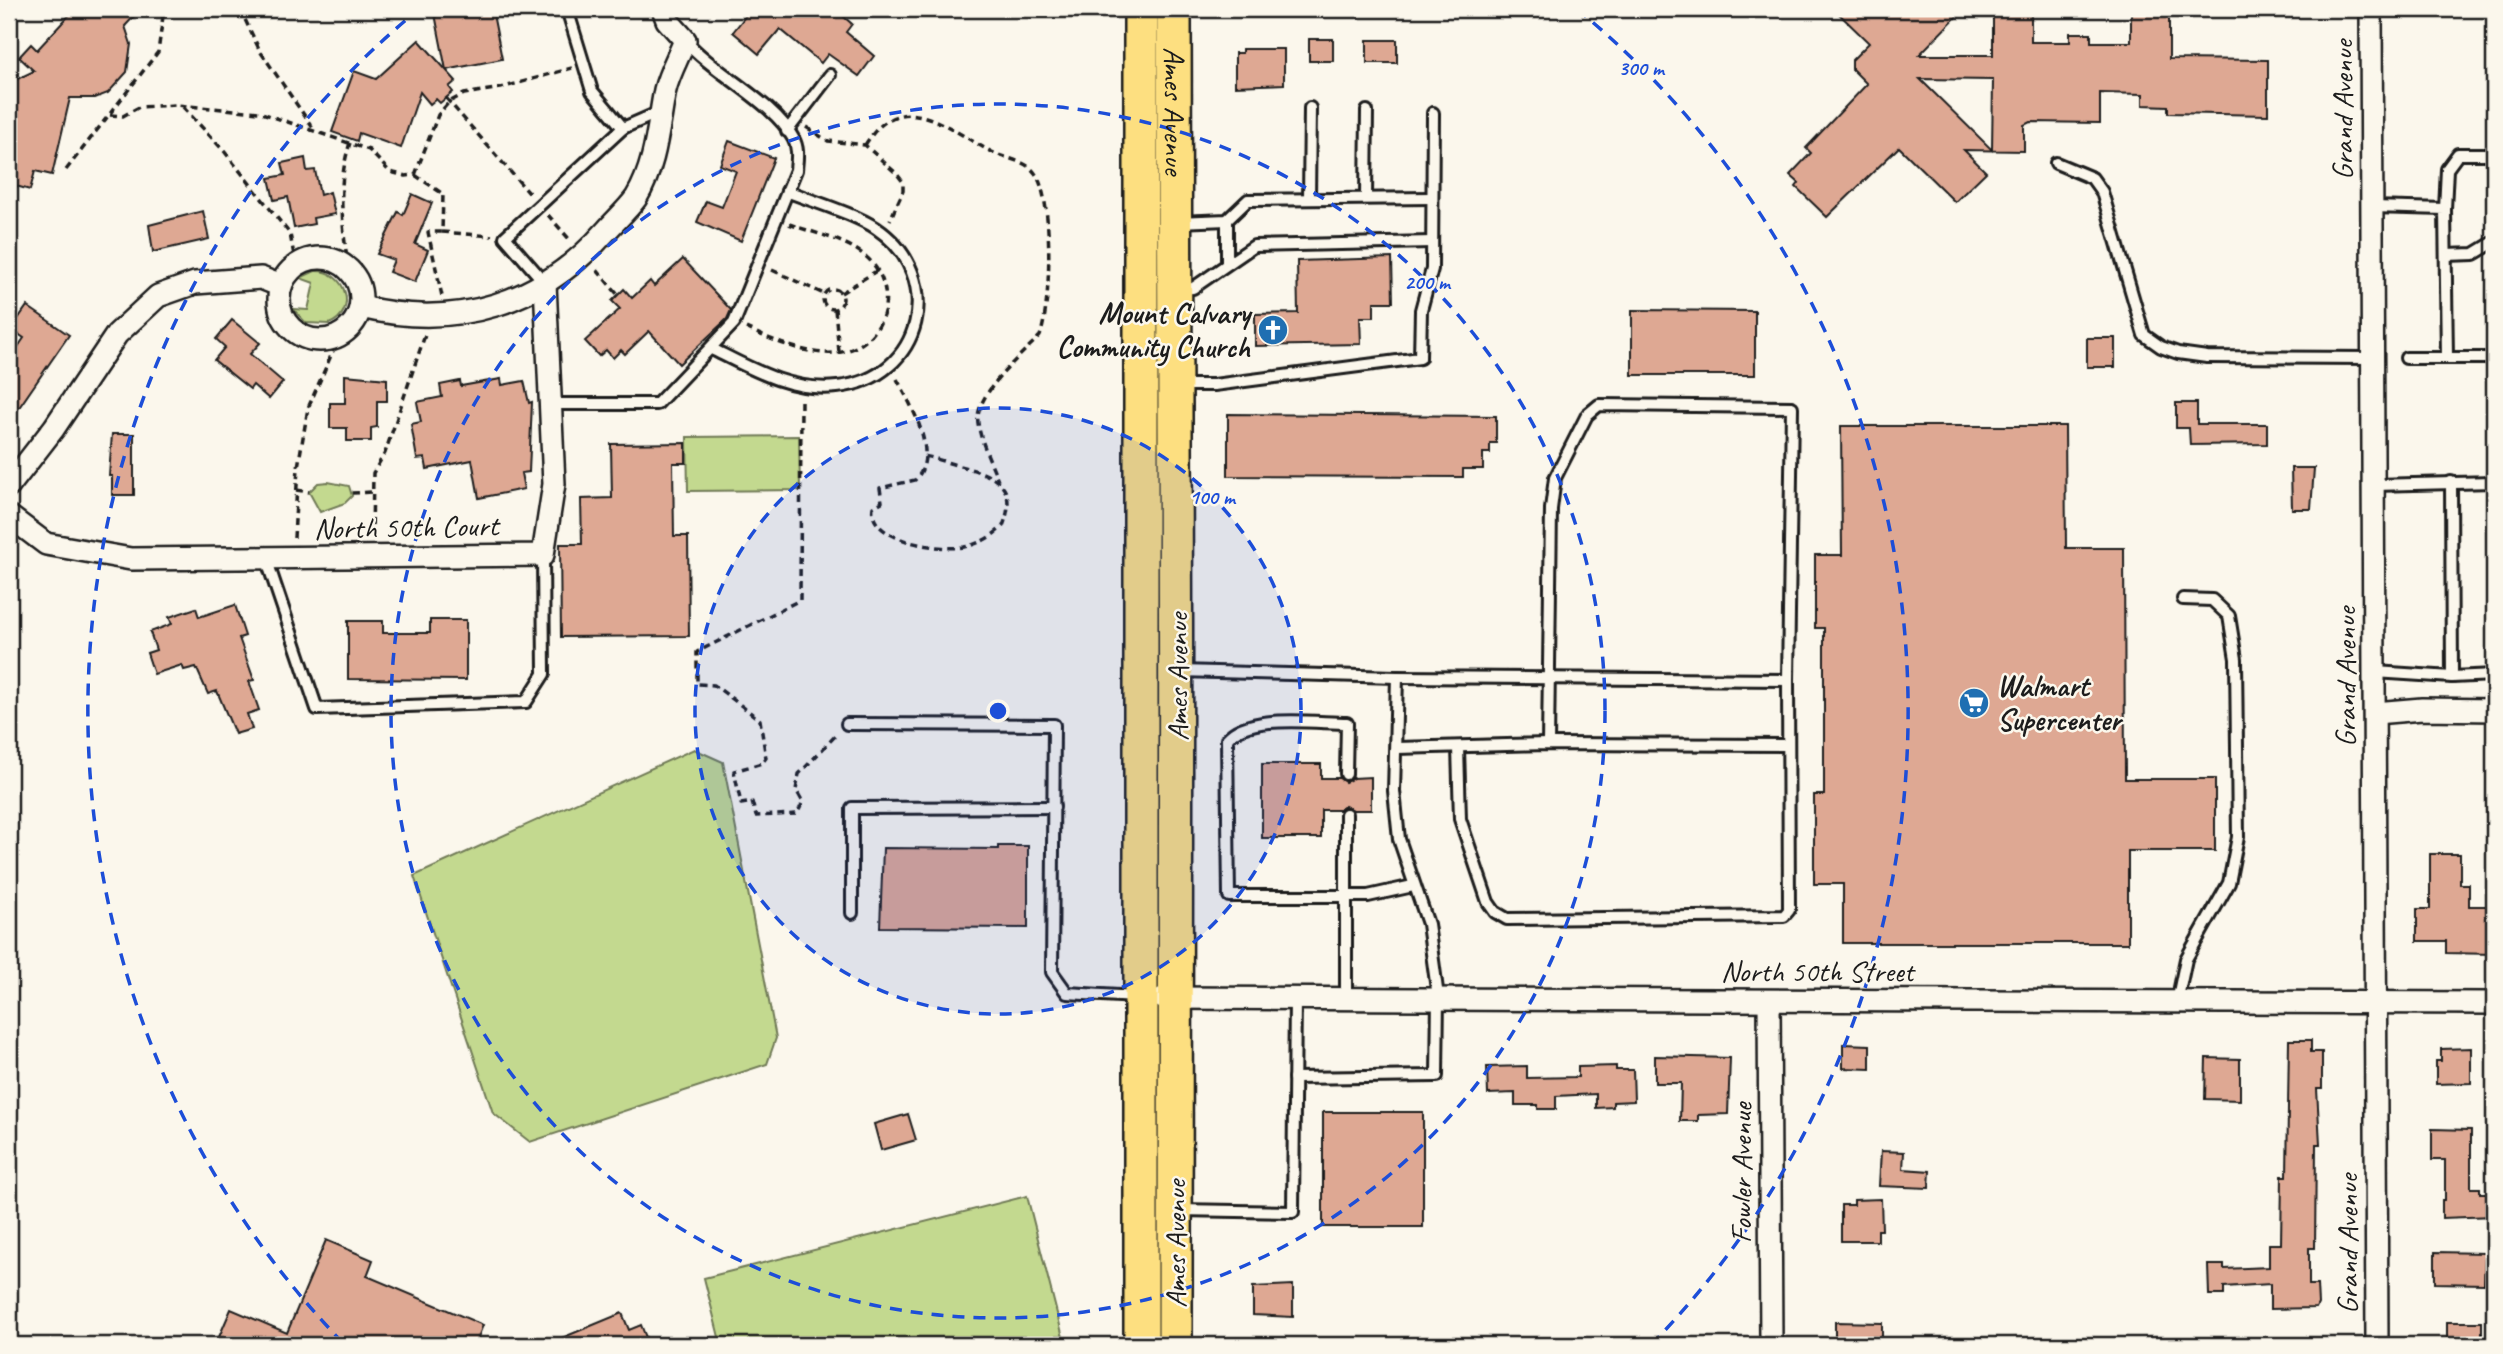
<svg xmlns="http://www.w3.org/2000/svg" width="2503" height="1354" font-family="Caveat,sans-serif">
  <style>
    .green { fill: #c3d98f; stroke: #707a56; stroke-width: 2 }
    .building { fill: #dea893; stroke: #1c1c1c; stroke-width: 2; fill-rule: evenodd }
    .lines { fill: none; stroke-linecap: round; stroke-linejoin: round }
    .service-casing { stroke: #1c1c1c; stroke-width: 16 }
    .minor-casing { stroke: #1c1c1c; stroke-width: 26 }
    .primary-casing { stroke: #1c1c1c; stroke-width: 38 }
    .path { stroke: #1c1c1c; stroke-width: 3.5; stroke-dasharray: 7 5; stroke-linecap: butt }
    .service { stroke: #fbf7ec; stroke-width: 10 }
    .minor { stroke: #fbf7ec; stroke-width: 21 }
    .primary { stroke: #fddf80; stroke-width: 33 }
    .ring { fill: none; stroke: #1d4ed8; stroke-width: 3.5; stroke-dasharray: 12 9 }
    .labels { text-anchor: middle; stroke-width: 5; stroke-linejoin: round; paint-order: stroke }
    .street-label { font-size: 30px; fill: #1c1c1c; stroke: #fbf7ec }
    .poi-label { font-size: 30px; font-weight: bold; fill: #1c1c1c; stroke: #fbf7ec; text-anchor: end }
    .centre { fill: #1d4ed8; stroke: #fbf7ec; stroke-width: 3.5 }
    .ring-label { font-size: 21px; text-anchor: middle; font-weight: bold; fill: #1d4ed8; stroke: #fbf7ec; stroke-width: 5; stroke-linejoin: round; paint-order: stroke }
  </style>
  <rect width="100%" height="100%" fill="#fbf7ec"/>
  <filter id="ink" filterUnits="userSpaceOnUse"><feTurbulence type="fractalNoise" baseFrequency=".0143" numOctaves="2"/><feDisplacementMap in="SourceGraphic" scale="14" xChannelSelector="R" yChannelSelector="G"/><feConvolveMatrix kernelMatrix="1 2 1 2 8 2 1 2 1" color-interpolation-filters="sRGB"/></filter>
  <g filter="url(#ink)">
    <g class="green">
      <path d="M315,271C346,270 359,312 329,324L306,323L293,309L308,310L314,283L300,278Z"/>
      <polygon points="799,436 800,490 688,491 687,437"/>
      <polygon points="328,482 349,486 352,496 345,503 320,512 309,492 318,483"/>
      <polygon points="694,749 723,762 776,1038 767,1064 530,1142 493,1113 414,876"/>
      <polygon points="1027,1196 1065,1345 721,1345 704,1278"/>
    </g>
    <g class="building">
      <polygon points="75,9 141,9 125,26 131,44 127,72 108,93 95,98 70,98 52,175 35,171 30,190 9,184 9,83 34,71 19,57 31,44 37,50"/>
      <polygon points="434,9 492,9 502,59 446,70"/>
      <polygon points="751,9 835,9 852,24 846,32 874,56 859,76 828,54 821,63 780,29 759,54 733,32"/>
      <path d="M1834,9H1964L1919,55H1993V9H2031V42H2070V33H2091V42H2131V9H2169V59L2268,60V115L2168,113V106L2143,105V94L2100,93V123L2030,122L2024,125V151L1964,150L1986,172L1955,202L1899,147L1827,217L1796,187L1799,183L1790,175L1811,153L1806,148L1867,84L1852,69V60L1869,43ZM1920,79L1993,80L1992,150Z"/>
      <rect x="1309" y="39" width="24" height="22"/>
      <polygon points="419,40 456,81 449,87 453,92 440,103 436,99 430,104 420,92 401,148 359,133 357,141 332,132 354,71 376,79"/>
      <rect x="1367" y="40" width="30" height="23"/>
      <polygon points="1242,49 1284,49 1284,84 1235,86 1235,53 1242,53"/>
      <polygon points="729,141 774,158 741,241 697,222 706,201 722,207 736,171 720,165"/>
      <polygon points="305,158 307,171 315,170 320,195 330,192 335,214 313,218 314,224 294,228 288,197 274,200 269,178 285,175 282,163"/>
      <polygon points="412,194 432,203 415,244 428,250 415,282 389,272 394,260 377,254 398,212 403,215"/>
      <polygon points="203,211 209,239 153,252 149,225"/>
      <polygon points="1392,258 1393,302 1374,302 1374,317 1360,317 1361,344 1255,346 1255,314 1298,313 1297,261"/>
      <polygon points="683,259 731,310 727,319 679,364 649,331 625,354 621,350 613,358 606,350 599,356 585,341 620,309 612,301 624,289 632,298 650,281 654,286"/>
      <polygon points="27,306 69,335 9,422 9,360 24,338 11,329"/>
      <polygon points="1632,310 1755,311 1755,375 1632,375"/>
      <polygon points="232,320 260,343 250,354 283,382 269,399 253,385 250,389 214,360 225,347 216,339"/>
      <rect x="2087" y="338" width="28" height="29"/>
      <polygon points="345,375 387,379 387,401 377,401 377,427 371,428 371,441 347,441 347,428 330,428 330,403 345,403"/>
      <polygon points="501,379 502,385 524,381 529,403 532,402 529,472 521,473 524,489 479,498 472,460 427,469 425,458 417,459 411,424 421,422 417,402 442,397 440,385 460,381 461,386"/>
      <polygon points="2176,403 2197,403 2197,424 2267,424 2267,444 2190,445 2189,428 2176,428"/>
      <polygon points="1228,414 1496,416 1496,443 1490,443 1490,453 1483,453 1483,469 1463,469 1463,477 1228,476"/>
      <polygon points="1841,426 2065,426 2066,548 2124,548 2125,779 2215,779 2215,851 2128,851 2128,943 1843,943 1843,884 1814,884 1814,795 1824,795 1824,628 1815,628 1815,555 1842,555"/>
      <polygon points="112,434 134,434 134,495 112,495 112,476 109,476"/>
      <polygon points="686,443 686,463 673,463 674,536 688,536 689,636 561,637 560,544 582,544 581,499 612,498 611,444"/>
      <polygon points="2291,468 2314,468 2311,509 2292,509"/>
      <polygon points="235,605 245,636 239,638 254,680 249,681 259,710 247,714 252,729 235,734 217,691 208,694 196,667 184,670 182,665 154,674 147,653 156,650 150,632 172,624 169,617 196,608 199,617"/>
      <polygon points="430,620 466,620 466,680 348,679 348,621 383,621 383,633 430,633"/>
      <polygon points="1262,764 1321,764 1321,778 1339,778 1345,782 1353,778 1371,777 1371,810 1353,810 1345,806 1339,810 1321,810 1321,838 1262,838"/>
      <polygon points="998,846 1028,846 1028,928 880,927 883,848 998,849"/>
      <polygon points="2430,854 2460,854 2460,884 2469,884 2469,906 2494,906 2494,954 2446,953 2446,941 2417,941 2417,909 2430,909"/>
      <polygon points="2289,1040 2311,1040 2311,1052 2322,1052 2322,1089 2317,1089 2320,1144 2316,1144 2315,1248 2309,1248 2309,1285 2317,1285 2318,1304 2316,1308 2270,1309 2270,1284 2224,1287 2224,1295 2209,1295 2208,1265 2224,1265 2224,1269 2269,1267 2269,1244 2281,1244 2282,1176 2287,1176"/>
      <polygon points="1843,1044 1870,1045 1870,1069 1843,1068"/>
      <polygon points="2471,1048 2471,1083 2436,1084 2436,1061 2441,1061 2441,1049"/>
      <polygon points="1655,1056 1730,1058 1728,1114 1698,1115 1698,1121 1680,1121 1681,1083 1655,1083"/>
      <polygon points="2206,1058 2240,1059 2240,1100 2205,1099"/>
      <polygon points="1527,1066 1527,1078 1578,1077 1578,1067 1616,1066 1616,1070 1633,1070 1634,1101 1613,1102 1613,1107 1596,1108 1596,1094 1556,1096 1556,1109 1538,1109 1538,1105 1515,1105 1515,1093 1488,1094 1487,1067"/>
      <rect x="1323" y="1112" width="100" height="115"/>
      <polygon points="908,1114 916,1140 881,1150 874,1124"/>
      <polygon points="2432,1129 2471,1130 2471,1188 2480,1188 2480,1193 2494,1193 2494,1216 2442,1218 2442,1200 2445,1200 2445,1160 2432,1160"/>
      <polygon points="1881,1151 1904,1152 1903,1169 1930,1171 1929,1188 1879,1186"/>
      <polygon points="1881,1199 1882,1230 1878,1230 1878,1241 1841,1241 1841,1205 1854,1205 1854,1200"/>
      <polygon points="326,1240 373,1260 367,1276 483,1325 475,1345 224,1345 226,1340 219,1337 231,1309 287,1333"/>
      <polygon points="2435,1252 2485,1253 2484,1284 2435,1283"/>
      <polygon points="1293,1285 1293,1317 1253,1315 1253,1287"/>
      <polygon points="622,1313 629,1330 641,1325 649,1345 545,1345"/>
      <polygon points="1835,1322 1882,1323 1882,1345 1835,1345"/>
      <rect x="2447" y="1322" width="35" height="23"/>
    </g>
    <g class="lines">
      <g class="service-casing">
        <g id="service">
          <polyline points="567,9 592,91 623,128 662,111"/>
          <polyline points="787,131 830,75"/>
          <polyline points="2056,163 2092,178 2102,192 2144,335 2161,347 2178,353 2207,357 2373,358"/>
          <polyline points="1366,198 1367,111"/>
          <polyline points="1309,199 1310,108"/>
          <polyline points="2372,207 2445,209 2447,358"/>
          <polyline points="2445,209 2447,169 2458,154 2494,154"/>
          <polyline points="1227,220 1227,263"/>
          <polyline points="1178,222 1227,220 1248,200 1432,198"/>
          <polyline points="2446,255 2474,254 2494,242"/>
          <polyline points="545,283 505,237 623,128"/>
          <polyline points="1178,289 1193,288 1254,246 1432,242"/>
          <path d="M712,349C752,369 791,392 837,387C923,379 947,276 876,228C853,213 814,202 787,191"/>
          <polyline points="2406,358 2494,358"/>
          <polyline points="1179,385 1214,385 1420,358 1421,310 1432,269 1433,113"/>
          <path d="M551,404H657L734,323L796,170C797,159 799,148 793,138C774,102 713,73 685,40"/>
          <polyline points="2451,482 2452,677"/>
          <polyline points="2374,485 2494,482"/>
          <polyline points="266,558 317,709 526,702 544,674 543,555"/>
          <polyline points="1180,671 1397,677 1788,680"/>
          <polyline points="2375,672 2452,677 2494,675"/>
          <polyline points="847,724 1054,725 1052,972 1067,993 1137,997"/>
          <polyline points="1458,747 1460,819 1488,902 1495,912 1507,919 1784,916 1789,910 1788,680 1792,407 1599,405 1587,415 1555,478 1551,509 1548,744"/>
          <polyline points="1397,748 1548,744 1788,745"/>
          <path d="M1346,774L1347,723C1315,723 1248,713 1227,739L1229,896H1368L1413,886"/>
          <polyline points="852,913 852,808 1054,807"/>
          <polyline points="1346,998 1346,814"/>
          <polyline points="2177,1002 2186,959 2229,883 2238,837 2236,659 2229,616 2212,600 2183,599"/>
          <polyline points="1294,1078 1437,1076 1438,997 1428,924 1399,839 1394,791 1397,677"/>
          <polyline points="1178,1210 1293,1212 1295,998"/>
        </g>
      </g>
      <g class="minor-casing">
        <g id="minor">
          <polyline points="2371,9 2377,1345"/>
          <circle cx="320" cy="299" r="41"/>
          <path d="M361,307C457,330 542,304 607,230C616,220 628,209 636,198C656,165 658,126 665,90C669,73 679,56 685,40L667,20L663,9"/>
          <polyline points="9,486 54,428 117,334 158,296 195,283 261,278 281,286"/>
          <polyline points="9,516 46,544 131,559 543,555 554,484 545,283"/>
          <polyline points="2375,713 2422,709 2494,710"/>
          <polyline points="1163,998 2494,1003"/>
          <polyline points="1769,1001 1771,1345"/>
        </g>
      </g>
      <g class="primary-casing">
        <g id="primary">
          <path id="s1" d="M1174,9C1177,454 1175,900 1175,1345"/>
          <polyline points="1141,1345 1141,9"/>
        </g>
      </g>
      <g class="path">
        <polyline points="240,9 260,51 313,128"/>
        <polyline points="446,98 529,193"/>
        <polyline points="183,107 224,151 290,234 296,266"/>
        <polyline points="110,115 123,116 139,107 176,105 259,112 369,150 390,172 406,176 415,175 438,115 449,102 464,94 501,88 572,68"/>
        <polyline points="806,127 828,141 865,145 897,174 903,182 903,191 890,220"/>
        <path d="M865,145C902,84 947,129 992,152C1005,159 1026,160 1035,173C1054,199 1051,305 1040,336C1021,355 974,395 978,423C981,443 991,462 998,480"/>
        <polyline points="66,170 158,52 164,9"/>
        <polyline points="415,175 443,194 442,232 428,232 442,296"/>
        <polyline points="548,215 571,241"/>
        <polyline points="442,232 492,236"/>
        <path d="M348,268C343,225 336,185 350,143"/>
        <polyline points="597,270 618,295"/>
        <polyline points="772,270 824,294"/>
        <circle cx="833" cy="299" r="10"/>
        <polyline points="841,293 878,270"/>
        <polyline points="835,309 839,352"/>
        <path d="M746,328C773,341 819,361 849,350C891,335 898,282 864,255C844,239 813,233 789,224"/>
        <path d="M897,379C910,404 941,454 915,480L880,488L882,502L873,507C867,541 941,551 964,547C979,544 992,537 1003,526C1020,483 991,474 956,465C945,462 935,458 924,456"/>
        <polyline points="801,401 800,600 697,652 697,684 714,685 760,720 766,758 762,763 734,771 741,804 752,802 756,816 797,814 803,802 796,790 799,774 838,733"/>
        <polyline points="296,490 309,492"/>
        <polyline points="352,493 373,492"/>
        <polyline points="372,537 373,473 385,453 425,335"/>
        <polyline points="294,538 298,467 308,408 340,335"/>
      </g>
      <use href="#service" class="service"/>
      <use href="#minor" class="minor"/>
      <use href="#primary" class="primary"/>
    </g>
  </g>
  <circle cx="998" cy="711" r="303" fill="#1d4ed8" fill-opacity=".12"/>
  <g class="ring">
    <circle cx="998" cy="711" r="303"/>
    <circle cx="998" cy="711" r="607"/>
    <path d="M343 1343A910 910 0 0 1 419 9M1577 9A910 910 0 0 1 1653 1343"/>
  </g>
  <defs>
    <g id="church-disc" transform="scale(1.575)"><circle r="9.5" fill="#1f6fb2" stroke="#fbf7ec"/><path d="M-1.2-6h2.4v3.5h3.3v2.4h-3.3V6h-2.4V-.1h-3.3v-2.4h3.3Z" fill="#fff"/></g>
    <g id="supermarket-disc" transform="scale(1.575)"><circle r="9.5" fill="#1f6fb2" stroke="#fbf7ec"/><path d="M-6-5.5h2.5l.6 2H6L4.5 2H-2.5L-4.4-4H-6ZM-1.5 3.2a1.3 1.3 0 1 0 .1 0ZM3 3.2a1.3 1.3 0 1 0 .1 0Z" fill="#fff"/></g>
  </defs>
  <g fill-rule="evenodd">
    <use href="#church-disc" x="1273" y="330"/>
    <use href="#supermarket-disc" x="1974" y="703"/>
  </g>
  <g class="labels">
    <g class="street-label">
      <text dy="10" stroke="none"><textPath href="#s1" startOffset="102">Ames Avenue</textPath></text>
      <text transform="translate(2342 110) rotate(-90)" y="10">Grand Avenue</text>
      <text transform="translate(406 527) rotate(-1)" y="10">North 50th Court</text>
      <text transform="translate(1177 677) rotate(-90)" y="10">Ames Avenue</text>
      <text transform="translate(2345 677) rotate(-90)" y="10">Grand Avenue</text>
      <text x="1817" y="981">North 50th Street</text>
      <text transform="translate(1741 1173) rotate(-90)" y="10">Fowler Avenue</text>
      <text transform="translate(1175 1244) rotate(-90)" y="10">Ames Avenue</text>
      <text transform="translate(2347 1244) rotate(-90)" y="10">Grand Avenue</text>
    </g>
    <g class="poi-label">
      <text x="1250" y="323">Mount Calvary<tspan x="1250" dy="34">Community Church</tspan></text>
      <text x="1997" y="696" text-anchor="start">Walmart<tspan x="1997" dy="34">Supercenter</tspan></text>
    </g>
  </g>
  <circle cx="998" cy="711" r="10" class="centre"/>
  <g class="ring-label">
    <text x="1641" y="75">300 m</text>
    <text x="1427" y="289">200 m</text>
    <text x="1212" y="504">100 m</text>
  </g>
  <rect width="2503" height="1354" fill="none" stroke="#fbf7ec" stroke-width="35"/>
  <rect x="18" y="18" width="2468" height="1319" fill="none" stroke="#1c1c1c" stroke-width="2.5" filter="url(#ink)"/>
</svg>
